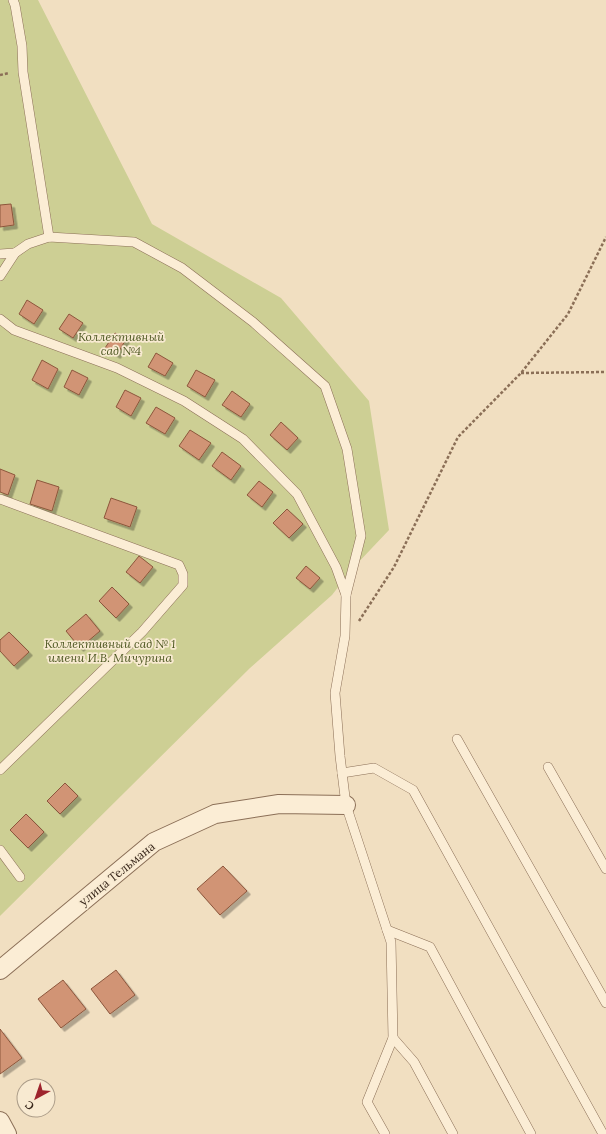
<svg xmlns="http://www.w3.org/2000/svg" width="606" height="1134" font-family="Lora,serif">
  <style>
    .green { fill: #cdcf94 }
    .building { fill: #d19474; stroke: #8c563c; filter: url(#shadow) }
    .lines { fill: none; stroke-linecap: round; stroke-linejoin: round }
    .lane-casing { stroke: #8b6f57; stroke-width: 10 }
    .street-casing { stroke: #8b6f57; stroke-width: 20 }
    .path { stroke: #8b6f57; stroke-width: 2.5; stroke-dasharray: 3 2; stroke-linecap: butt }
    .lane { stroke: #fbedd5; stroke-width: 9 }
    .street { stroke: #fbedd5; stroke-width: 18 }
    .labels { text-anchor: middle; stroke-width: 3.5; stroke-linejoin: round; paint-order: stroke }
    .park-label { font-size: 12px; font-style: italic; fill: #4e5822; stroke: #f8ead1 }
    .street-label { font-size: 12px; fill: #3a291d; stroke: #f8ead1 }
  </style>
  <defs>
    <filter id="shadow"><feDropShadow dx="3.5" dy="3.5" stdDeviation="0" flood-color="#0004"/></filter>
  </defs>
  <rect width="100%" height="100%" fill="#f1dfc1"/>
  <polygon class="green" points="0,0 38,0 152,224 281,298 369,401 389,530 353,568 332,595 250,668 0,916"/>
  <g class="building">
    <polygon points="11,204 14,225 0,227 0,205"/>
    <polygon points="27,300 43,310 34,324 19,314"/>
    <polygon points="69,314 83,323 73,338 59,329"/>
    <polygon points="115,333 126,339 117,355 105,348"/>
    <polygon points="156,353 173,363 165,376 148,367"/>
    <polygon points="42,360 58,369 48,389 32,380"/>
    <polygon points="72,370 88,378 79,395 64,387"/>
    <polygon points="196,370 215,380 205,397 187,386"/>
    <polygon points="125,390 141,398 131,416 116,407"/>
    <polygon points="232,391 250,404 241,417 222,405"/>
    <polygon points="156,407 175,418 165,434 146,423"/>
    <polygon points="281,422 298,438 287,450 270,435"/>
    <polygon points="190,430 211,443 199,460 179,446"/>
    <polygon points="222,452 241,466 231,480 212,466"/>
    <polygon points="0,469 15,475 8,495 0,492"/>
    <polygon points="37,480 59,487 52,511 30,504"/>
    <polygon points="259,481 273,492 262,507 247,495"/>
    <polygon points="111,498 137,507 130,527 104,518"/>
    <polygon points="287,509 303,524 289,538 273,523"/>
    <polygon points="139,556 153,567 140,583 126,572"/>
    <polygon points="306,566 320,578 310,589 296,578"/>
    <polygon points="112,587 129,604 116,618 99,601"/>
    <polygon points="86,614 100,631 80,648 66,631"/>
    <polygon points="9,632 29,652 14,666 0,651 0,640"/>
    <polygon points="65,783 78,796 60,814 47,801"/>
    <polygon points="26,814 44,832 28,848 10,830"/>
    <polygon points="223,866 247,891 220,915 197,889"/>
    <polygon points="116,970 135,995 110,1014 91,989"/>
    <polygon points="63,980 86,1009 61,1028 38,999"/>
    <polygon points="0,1029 22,1058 0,1074"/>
  </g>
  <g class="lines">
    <g class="lane-casing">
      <g id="lane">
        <polyline points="13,0 15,5 22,46 23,72 49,237"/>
        <polyline points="0,254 15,253"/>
        <polyline points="0,276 15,253 28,244 49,237 134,242 182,268 253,322 325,386 347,449 361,536 346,595 336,567 297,494 243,439 184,401 117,368 14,330 0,319"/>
        <polyline points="0,499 179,565 183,574 183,585 142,632 0,770"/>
        <polyline points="346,595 345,636 335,693 340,756 346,805 391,942 393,1038 367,1102 385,1134"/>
        <polyline points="457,739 606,1003"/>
        <polyline points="548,767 606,869"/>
        <polyline points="342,773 374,768 413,790 603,1134"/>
        <polyline points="0,850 20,877"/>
        <polyline points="387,930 430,947 531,1134"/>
        <polyline points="393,1038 414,1062 453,1134"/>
      </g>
    </g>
    <g class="street-casing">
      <g id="street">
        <polyline points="0,970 154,842 215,814 279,804 346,805"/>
        <polyline points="0,1121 7,1134"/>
      </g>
    </g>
    <g class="path">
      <polyline points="0,75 9,73"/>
      <polyline points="521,373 606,372"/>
      <polyline points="359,621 394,567 458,437 521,373 568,314 606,237"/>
    </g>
    <use href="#lane" class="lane"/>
    <use href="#street" class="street"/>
  </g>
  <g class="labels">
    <g class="park-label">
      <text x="121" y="341">Коллективный<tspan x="121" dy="14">сад №4</tspan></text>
      <text x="110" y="648">Коллективный сад № 1<tspan x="110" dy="14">имени И.В. Мичурина</tspan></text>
    </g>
    <g class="street-label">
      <text transform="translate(117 874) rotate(-39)" y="4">улица Тельмана</text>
    </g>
  </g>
  <g transform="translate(36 1098) rotate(220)"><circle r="19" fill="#f8ead1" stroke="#ac9d89"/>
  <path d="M0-3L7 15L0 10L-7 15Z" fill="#9e242d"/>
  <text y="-6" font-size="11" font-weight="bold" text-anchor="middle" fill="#3a291d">С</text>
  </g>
</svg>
